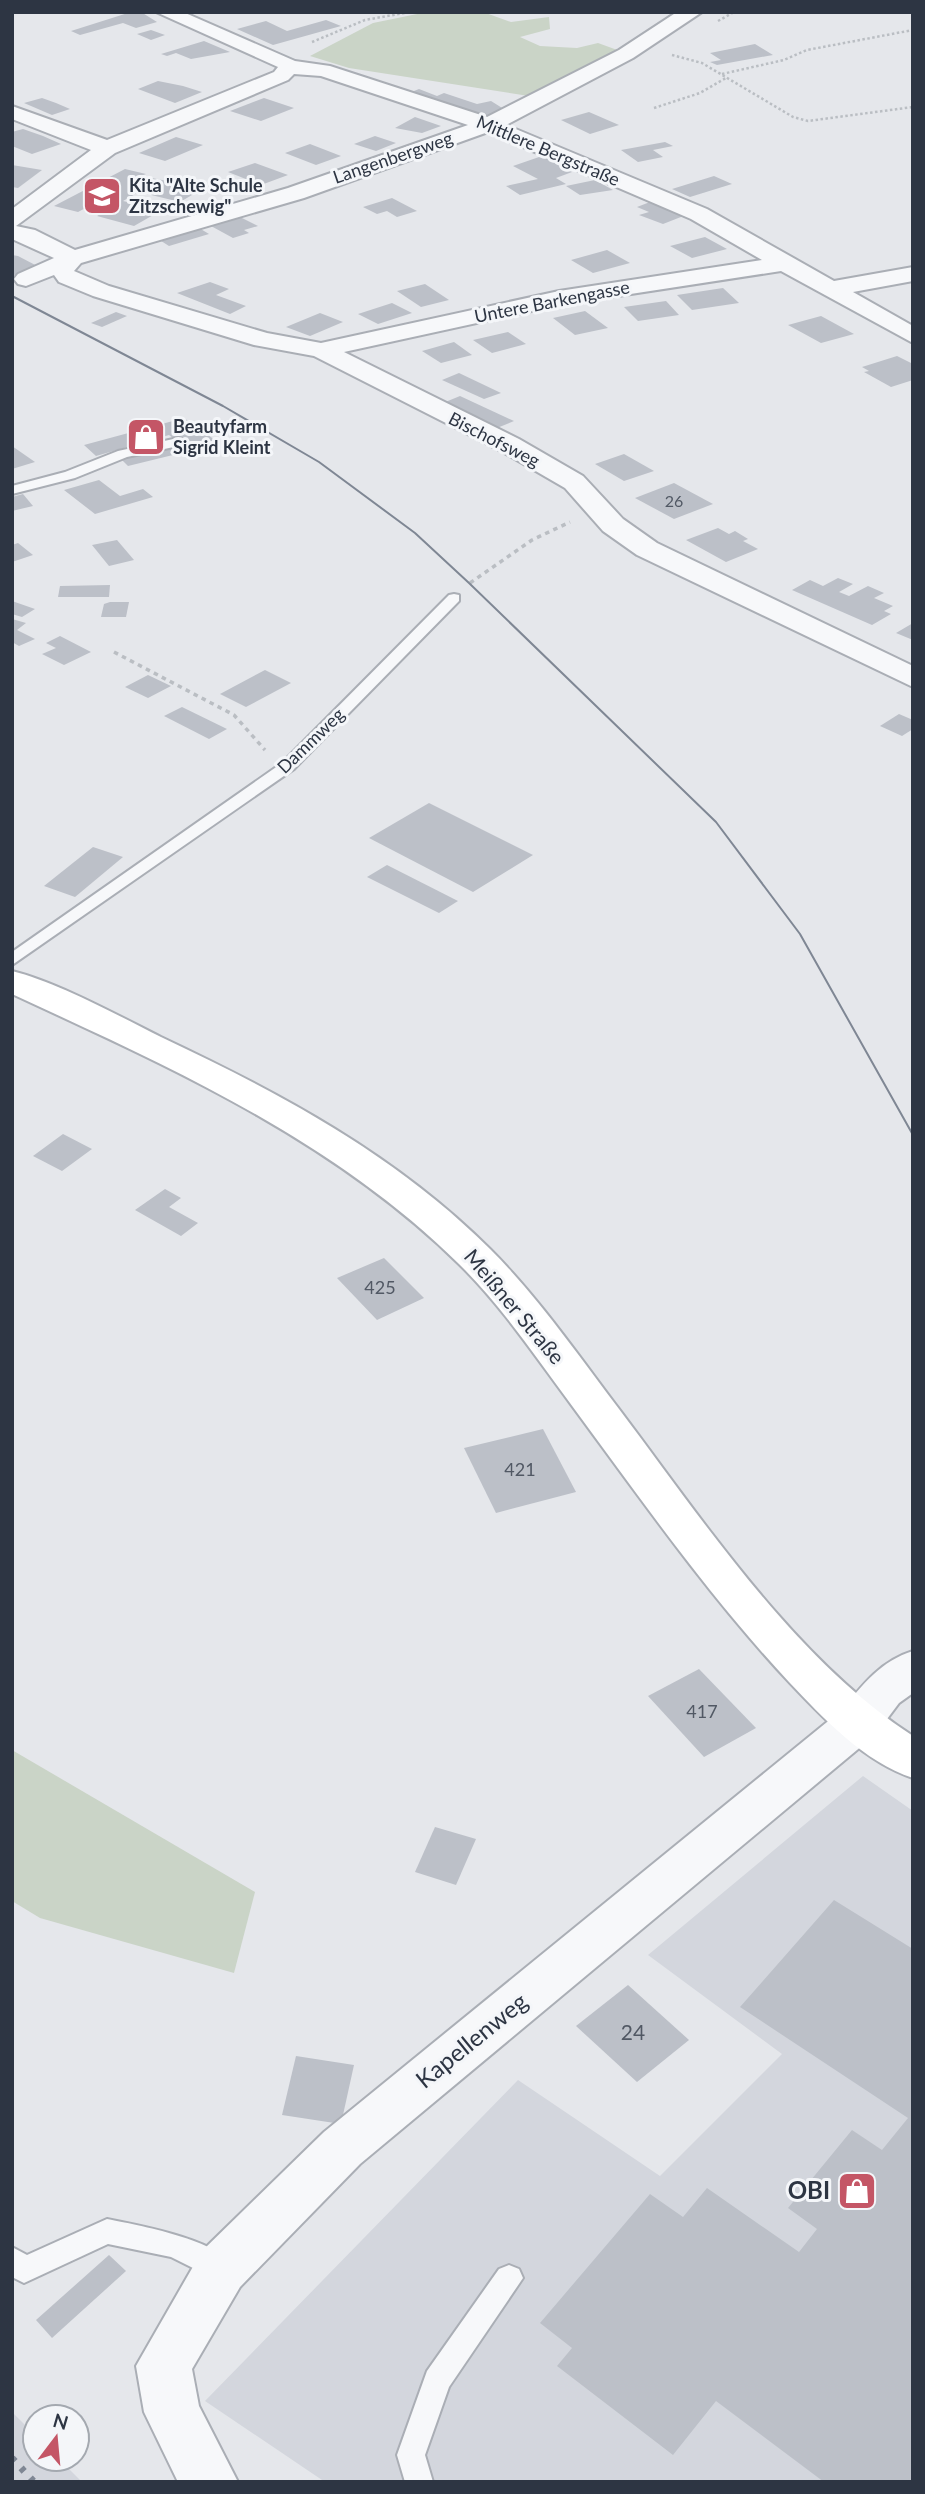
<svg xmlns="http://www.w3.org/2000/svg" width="925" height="2494" font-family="Lato,sans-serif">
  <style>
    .built { fill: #d3d6dd }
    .green { fill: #cad4c7 }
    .building { fill: #bcc0c8 }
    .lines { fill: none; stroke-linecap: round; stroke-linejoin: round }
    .lane-casing { stroke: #aaaeb5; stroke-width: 4 }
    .street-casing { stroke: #aaaeb5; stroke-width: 4 }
    .secondary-casing { stroke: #aaaeb5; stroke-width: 4 }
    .path-far1 { stroke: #babec3; stroke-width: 2.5; stroke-dasharray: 2.5 2.5; stroke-linecap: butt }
    .path { stroke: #babec3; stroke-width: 3.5; stroke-dasharray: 4.5 4.5; stroke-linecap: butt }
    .lane { fill: #f7f8fa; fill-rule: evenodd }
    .street { fill: #f7f8fa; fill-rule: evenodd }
    .secondary { fill: #fff; fill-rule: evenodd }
    .tram { stroke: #7f8794; stroke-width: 2 }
    .rail { stroke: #7f8794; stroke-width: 7; stroke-dasharray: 4.5 9; stroke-linecap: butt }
    .labels { text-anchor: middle; stroke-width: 6; stroke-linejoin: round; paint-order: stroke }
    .far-number-label { font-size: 16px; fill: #515864 }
    .far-street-label { font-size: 18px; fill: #2d3543; stroke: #f4f6f9 }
    .far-poi-label { font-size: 18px; font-weight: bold; fill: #2d3543; stroke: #f4f6f9; text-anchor: start }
    .number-label { font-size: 18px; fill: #515864 }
    .street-label { font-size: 21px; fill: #2d3543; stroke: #f4f6f9 }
    .near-number-label { font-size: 21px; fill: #515864 }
    .near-street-label { font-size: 24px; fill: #2d3543; stroke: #f4f6f9 }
    .near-poi-label { font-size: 24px; font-weight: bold; fill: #2d3543; stroke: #f4f6f9; text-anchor: end }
  </style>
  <rect width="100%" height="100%" fill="#e5e7eb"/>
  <g class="built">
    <polygon points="863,1776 913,1811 913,2482 325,2482 205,2401 518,2080 660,2176 782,2054 648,1955"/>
    <polygon points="12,2412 35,2435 35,2459 59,2459 82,2482 12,2482"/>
  </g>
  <g class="green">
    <polygon points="427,12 483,12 511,22 549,17 550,29 520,37 540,46 577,48 598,43 620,51 535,97 349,68 310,56 373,23"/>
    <polygon points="12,1750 255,1892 234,1973 40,1918 12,1901"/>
  </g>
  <g class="building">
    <polygon points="131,12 141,12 157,22 136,28 123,23 80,35 71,31"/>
    <polygon points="326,20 341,26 273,45 237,29 266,21 287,31"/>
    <polygon points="151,30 165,35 151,40 137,34"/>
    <polygon points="204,41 230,52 191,59 176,53 167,56 161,54"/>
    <polygon points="755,44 773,55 717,65 710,62 721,60 710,53"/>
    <polygon points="158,81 183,86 202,92 175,103 138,89"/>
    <polygon points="419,89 437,96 444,93 477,104 491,101 507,111 481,117 409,93"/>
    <polygon points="42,98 56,103 70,109 52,115 24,103"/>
    <polygon points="264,98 294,108 261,121 230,111"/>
    <polygon points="589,112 619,125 590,134 561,120"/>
    <polygon points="415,117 441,126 422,133 395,128"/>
    <polygon points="23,129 43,136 61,144 32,154 12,146 12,132"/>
    <polygon points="375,136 396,143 376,151 354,144"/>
    <polygon points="176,137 203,145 165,161 139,153"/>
    <polygon points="665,142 673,146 653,150 663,157 638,162 621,150"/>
    <polygon points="310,144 341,156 316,165 285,153"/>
    <polygon points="542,156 566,165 560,167 572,172 556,178 566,184 520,195 506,186 538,179 513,166"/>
    <polygon points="255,163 288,175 261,185 228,172"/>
    <polygon points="12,165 42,170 18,188 12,187"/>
    <polygon points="125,169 146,174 141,176 204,188 180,202 139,192 123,201 162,210 134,226 97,216 115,206 97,202 78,212 54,206"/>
    <polygon points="714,176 732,184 690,197 672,189"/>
    <polygon points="595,180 613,190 580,195 566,186"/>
    <polygon points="392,198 417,211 397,217 387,211 377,214 363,207"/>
    <polygon points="650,202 686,215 663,224 639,215 649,212 637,207"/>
    <polygon points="240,217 258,226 244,230 249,233 233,238 211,226"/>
    <polygon points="199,228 209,234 169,246 158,239"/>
    <polygon points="705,237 727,249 692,258 670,246"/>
    <polygon points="607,250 630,263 593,273 571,260"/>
    <polygon points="12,255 18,256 41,268 14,275"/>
    <polygon points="210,282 229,289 216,295 246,306 230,314 177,293"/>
    <polygon points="425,284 449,300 421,307 397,291"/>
    <polygon points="723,288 739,303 692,310 677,295"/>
    <polygon points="666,301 679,315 638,321 624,307"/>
    <polygon points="392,303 412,313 378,324 358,314"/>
    <polygon points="585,311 608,328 575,335 553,318"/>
    <polygon points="116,312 127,316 102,327 91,323"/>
    <polygon points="320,313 343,322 310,336 286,327"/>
    <polygon points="821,316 854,334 821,343 788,325"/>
    <polygon points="508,332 526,344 492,353 473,340"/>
    <polygon points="454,342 472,355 441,363 422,351"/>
    <polygon points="897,356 913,364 913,380 891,387 864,372 869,371 862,367"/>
    <polygon points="459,373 501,393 484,399 442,380"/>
    <polygon points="460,396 514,421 492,430 438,405"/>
    <polygon points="184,418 215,440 192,447 180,438 174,439 169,435 96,456 84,445"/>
    <polygon points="12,446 35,462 12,469"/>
    <polygon points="170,447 177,454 128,466 121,459"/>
    <polygon points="624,454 654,471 624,481 595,464"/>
    <polygon points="99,480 120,496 143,489 153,497 95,514 64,490"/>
    <polygon points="674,483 713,504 674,519 635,498"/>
    <polygon points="23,494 33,506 12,511 12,497"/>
    <polygon points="718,528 729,534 735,531 748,539 743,541 758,549 726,562 686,540"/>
    <polygon points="117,540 134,560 109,566 92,545"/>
    <polygon points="18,543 33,555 12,562 12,545"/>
    <polygon points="838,578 853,584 839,592 849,596 868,586 884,593 874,598 893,606 884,611 891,614 872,625 792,590 810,580 823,586"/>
    <polygon points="110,585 109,597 58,597 60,586"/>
    <polygon points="12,601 35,609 22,617 12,614"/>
    <polygon points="110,602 129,602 126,617 101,617 104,604"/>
    <polygon points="12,619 26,623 17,630 35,639 19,646 12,642"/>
    <polygon points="913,623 913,640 896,633"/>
    <polygon points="60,636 91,652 64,665 42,654 56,648 46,643"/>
    <polygon points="265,670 291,683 246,707 220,694"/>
    <polygon points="148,675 171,686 148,698 125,687"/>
    <polygon points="182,707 227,729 209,739 164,716"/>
    <polygon points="899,714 913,720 913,729 902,736 880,726"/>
    <polygon points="429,803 533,855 473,892 369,838"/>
    <polygon points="93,847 123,857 75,897 44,886"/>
    <polygon points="387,865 458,901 439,913 367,877"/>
    <polygon points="63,1134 92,1149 62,1171 33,1156"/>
    <polygon points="165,1189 181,1198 169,1207 198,1223 181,1236 135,1210"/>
    <polygon points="384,1258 424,1298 377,1320 337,1278"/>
    <polygon points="543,1429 576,1492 496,1513 464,1448"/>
    <polygon points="699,1669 756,1728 704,1757 648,1696"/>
    <polygon points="435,1827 476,1839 456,1885 415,1872"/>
    <polygon points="834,1900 913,1949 913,2482 824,2482 716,2401 673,2455 557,2366 572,2348 540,2323 650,2194 683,2217 707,2188 799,2252 817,2229 788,2208 852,2130 882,2150 908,2118 740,2007"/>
    <polygon points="628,1985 689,2040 637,2082 576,2026"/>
    <polygon points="296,2056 354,2065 341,2124 282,2115"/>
    <polygon points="109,2255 126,2271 52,2338 36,2320"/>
  </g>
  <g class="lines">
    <g class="lane-casing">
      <g id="lane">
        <polygon points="178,438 183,439 183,445 127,457 75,478 12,494 12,486 65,472 118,451"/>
        <polygon points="454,594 459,595 459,601 294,769 12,965 12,952 282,763 449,595"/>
        <path d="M107,2219C137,2225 222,2240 235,2269L231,2278L221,2282L171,2257L108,2244L24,2283L12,2277V2247L27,2255Z"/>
        <polygon points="509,2265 519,2269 523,2278 449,2387 425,2455 433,2482 405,2482 397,2455 427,2371 499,2269"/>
      </g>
    </g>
    <g class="street-casing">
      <g id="street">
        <path d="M156,12H183L295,61L330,66L487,117L619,50L677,12H702L633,58L506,125L707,209L834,281L913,267V281L853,292L913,326V343L781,271L559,305L344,352L519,439L583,476L623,519L657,543L913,666V687L637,555L603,531L565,488L501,451L314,356L254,345L93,296L59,282L54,275L26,286L18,284L14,279L18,274L54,258L12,239V209L91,150L12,119V106L107,140L274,72L278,67ZM294,74L321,76L468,125L288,188L75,250L35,230L16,226L115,153L288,80ZM488,132L691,219L762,260L559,291L321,343L267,333L109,286L74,271L81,263L304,198Z"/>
        <path d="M913,1651V1693L899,1703L875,1735L360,2164L240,2287L192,2369L199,2406L238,2482H178L144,2412L136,2366L202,2251L324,2132L843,1709C863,1684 881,1661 913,1651Z"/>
      </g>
    </g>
    <g class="secondary-casing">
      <path id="secondary" d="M12,971C57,982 119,1016 161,1037C280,1093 396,1155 490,1249C538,1297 578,1355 619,1409C702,1519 796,1661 913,1736V1778C864,1762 823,1718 789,1682C708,1595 640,1498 570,1403C535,1356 501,1305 459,1264C332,1139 172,1068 12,994Z"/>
    </g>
    <g class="path-far1">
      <polyline points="718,21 734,12"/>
      <polyline points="312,42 365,20 410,12"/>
      <polyline points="672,55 702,63 793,117 808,121 913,107"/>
      <polyline points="722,74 784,60 807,50 913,30"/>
      <polyline points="654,108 700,93 726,78"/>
    </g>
    <g class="path">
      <polyline points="470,583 532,540 570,522"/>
      <polyline points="114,652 234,715 265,750"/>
    </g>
    <use href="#lane" class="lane"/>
    <use href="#street" class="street"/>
    <use href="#secondary" class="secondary"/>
    <polyline class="tram" points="12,296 223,406 319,462 415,533 469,583 716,822 800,934 913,1135"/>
    <polyline class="rail" points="12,2458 34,2482"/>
  </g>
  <defs>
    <g id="school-square" transform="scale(2.0125)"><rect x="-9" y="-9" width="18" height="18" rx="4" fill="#c45666" stroke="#f4f6f9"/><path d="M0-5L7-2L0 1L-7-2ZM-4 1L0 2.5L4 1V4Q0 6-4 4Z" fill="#fff"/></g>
    <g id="shop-square" transform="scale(2.0125)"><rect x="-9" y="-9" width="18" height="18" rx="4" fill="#c45666" stroke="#f4f6f9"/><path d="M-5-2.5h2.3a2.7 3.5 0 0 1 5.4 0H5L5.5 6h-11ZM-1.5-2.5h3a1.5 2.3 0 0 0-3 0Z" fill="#fff"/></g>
  </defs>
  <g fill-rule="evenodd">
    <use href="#school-square" x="102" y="196"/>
    <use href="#shop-square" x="146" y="437"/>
    <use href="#shop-square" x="857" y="2191"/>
  </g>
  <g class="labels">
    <g class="far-number-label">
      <text x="674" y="507">26</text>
    </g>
    <g class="far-street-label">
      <text transform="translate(548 151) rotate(23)" y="6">Mittlere Bergstraße</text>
      <text transform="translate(393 158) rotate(-19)" y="6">Langenbergweg</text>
      <text transform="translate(552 302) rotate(-11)" y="6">Untere Barkengasse</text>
      <text transform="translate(494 440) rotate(27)" y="6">Bischofsweg</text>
      <text transform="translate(311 741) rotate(-44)" y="6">Dammweg</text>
    </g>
    <g class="far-poi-label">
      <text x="129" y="192">Kita "Alte Schule<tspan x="129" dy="21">Zitzschewig"</tspan></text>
      <text x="173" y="433">Beautyfarm<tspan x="173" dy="21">Sigrid Kleint</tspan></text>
    </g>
    <g class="number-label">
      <text x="380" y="1294">425</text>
      <text x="520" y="1476">421</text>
      <text x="702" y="1718">417</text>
    </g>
    <g class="street-label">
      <text transform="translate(514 1307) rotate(50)" y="7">Meißner Straße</text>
    </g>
    <g class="near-number-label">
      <text x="633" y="2040">24</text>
    </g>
    <g class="near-street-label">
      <text transform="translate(472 2041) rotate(-39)" y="8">Kapellenweg</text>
    </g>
    <g class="near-poi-label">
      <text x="830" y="2199">OBI</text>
    </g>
  </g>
  <rect width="925" height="2494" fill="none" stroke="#2d3543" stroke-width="28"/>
  <g transform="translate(56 2438) rotate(16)"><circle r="33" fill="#f4f6f9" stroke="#a4a9b0" stroke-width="2"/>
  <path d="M0-5L12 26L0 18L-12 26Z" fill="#c45666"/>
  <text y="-10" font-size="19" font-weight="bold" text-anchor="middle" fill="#2d3543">N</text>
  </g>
</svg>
